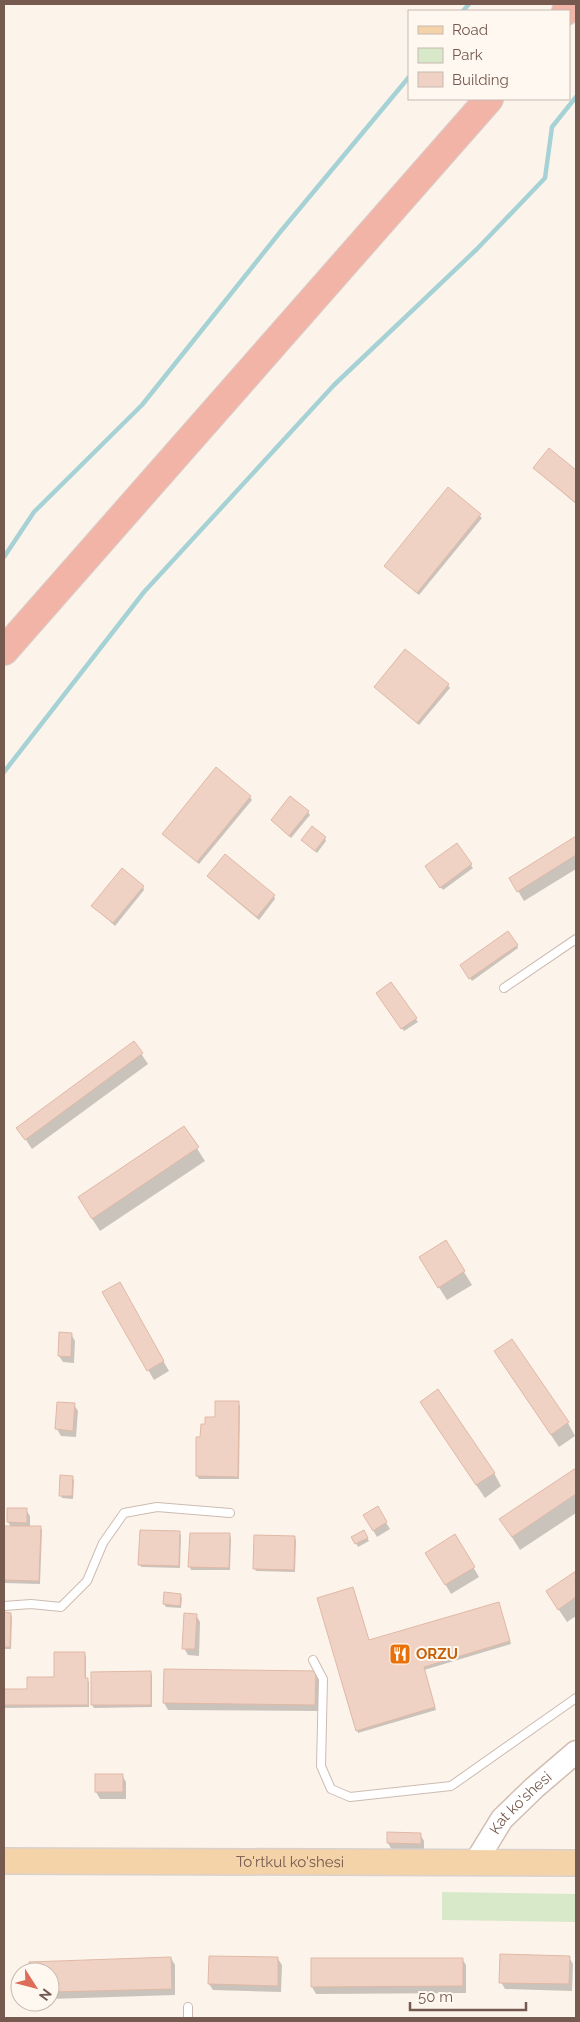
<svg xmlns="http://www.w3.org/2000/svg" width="580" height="2022" font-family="Raleway,sans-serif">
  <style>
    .green { fill: #d8e9c9 }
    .shadow { fill: #0003 }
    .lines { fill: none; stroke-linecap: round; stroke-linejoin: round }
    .stream { stroke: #a6d2d6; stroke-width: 4.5 }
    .building { fill: #efd2c4; stroke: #e1b8a5 }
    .lane-casing { stroke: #cdbbb1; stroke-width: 10 }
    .secondary-casing { stroke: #d3bdb1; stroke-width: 25 }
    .primary-casing { stroke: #d9d1ce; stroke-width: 28 }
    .highway-casing { stroke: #d9d1ce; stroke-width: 30 }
    .lane { stroke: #fff; stroke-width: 8 }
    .secondary { stroke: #fff; stroke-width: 22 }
    .primary { stroke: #f5d3a8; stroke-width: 25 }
    .highway { stroke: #f1b4a6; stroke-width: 28 }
    .labels { text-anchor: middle; stroke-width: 4; stroke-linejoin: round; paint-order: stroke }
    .food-label { font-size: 15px; font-weight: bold; fill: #c56008; stroke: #fef8f1; text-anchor: start }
    .street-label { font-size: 15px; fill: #765a4f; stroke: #fef8f1 }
  </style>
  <rect width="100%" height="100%" fill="#fcf4eb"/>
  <polygon class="green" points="442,1892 576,1894 576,1922 442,1920"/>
  <g class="shadow">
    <polygon points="549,450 576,472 576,504 534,468"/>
    <polygon points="448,489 482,518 419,595 385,566"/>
    <polygon points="448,685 450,688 419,725 375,687"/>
    <polygon points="250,797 252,800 199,864 164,834"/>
    <polygon points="308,812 310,815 291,838 272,820"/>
    <polygon points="325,838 326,841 317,853 302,840"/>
    <polygon points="576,838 576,869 524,901 511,879"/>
    <polygon points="457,845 473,868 443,890 428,870"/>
    <polygon points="208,877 274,896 275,899 259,920"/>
    <polygon points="143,887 144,890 115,926 93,906"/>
    <polygon points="517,945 518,948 472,981 461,965"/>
    <polygon points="391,983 418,1022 404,1031 379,996"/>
    <polygon points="134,1043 148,1064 32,1149 18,1128"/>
    <polygon points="184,1128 205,1161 100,1231 87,1211"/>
    <polygon points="428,1270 464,1272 472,1285 447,1300"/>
    <polygon points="119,1284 169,1371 154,1380 104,1293"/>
    <polygon points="71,1334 75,1341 74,1363 63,1362 59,1356"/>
    <polygon points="495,1352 568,1423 575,1436 559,1447"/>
    <polygon points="238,1403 240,1406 239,1479 199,1479 197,1476 198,1438 202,1438 206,1425"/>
    <polygon points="74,1405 78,1411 76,1437 61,1436 57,1429"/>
    <polygon points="429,1415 494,1473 501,1486 485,1498"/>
    <polygon points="576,1469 576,1513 520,1550 501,1520"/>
    <polygon points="72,1477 74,1480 73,1499 62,1498 61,1495"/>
    <polygon points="377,1508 390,1529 377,1537 365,1516"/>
    <polygon points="26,1510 30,1516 30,1527 40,1527 42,1530 40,1584 4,1583 4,1527 11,1527 8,1522"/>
    <polygon points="364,1532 369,1541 358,1547 353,1537"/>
    <polygon points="179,1533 181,1535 180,1568 141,1567 140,1564"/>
    <polygon points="230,1535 231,1538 230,1570 191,1570 190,1567"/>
    <polygon points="455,1536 479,1577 451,1594 427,1553"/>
    <polygon points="294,1537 296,1540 295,1572 256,1571 254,1568"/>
    <polygon points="576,1572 576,1616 567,1622 547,1592"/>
    <polygon points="353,1588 369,1641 500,1606 511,1644 424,1670 436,1710 358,1733 357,1730"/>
    <polygon points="180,1595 182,1598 181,1608 166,1607 164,1604"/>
    <polygon points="4,1614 11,1614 12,1617 11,1649 4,1649"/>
    <polygon points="196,1615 200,1622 199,1656 188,1655 184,1648"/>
    <polygon points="84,1654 86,1656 86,1679 89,1682 89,1707 4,1708 4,1690 29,1690 55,1678"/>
    <polygon points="151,1672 152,1675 152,1707 94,1708 92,1705"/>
    <polygon points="315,1672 319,1679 318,1711 168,1710 164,1703"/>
    <polygon points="96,1775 122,1775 126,1782 126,1799 100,1799 96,1792"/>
    <polygon points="420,1834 424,1841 424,1850 392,1850 388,1843"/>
    <polygon points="569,1957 573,1964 572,1991 505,1989 501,1982"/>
    <polygon points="171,1958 175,1965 175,1995 50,1999 50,1972 31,1972"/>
    <polygon points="278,1959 282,1965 281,1992 213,1990 209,1984"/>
    <polygon points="312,1959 462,1959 466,1965 466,1993 316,1994 312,1987"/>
  </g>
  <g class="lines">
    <g class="stream">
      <polyline points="463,11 469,4"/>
      <polyline points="4,557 34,512 142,405 281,231 409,77"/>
      <polyline points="4,772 144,592 334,385 477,249 545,178 552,127 576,97"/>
    </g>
  </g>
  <g class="building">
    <polygon points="549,448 576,470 576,503 533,468"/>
    <polygon points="448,487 481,514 417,593 384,566"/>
    <polygon points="405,649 449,684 417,723 374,687"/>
    <polygon points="216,767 251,796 197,862 162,834"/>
    <polygon points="290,796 309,811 289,836 271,820"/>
    <polygon points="312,826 326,837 315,851 301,840"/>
    <polygon points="576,836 576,855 517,892 509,878"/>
    <polygon points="457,843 472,864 440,888 425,866"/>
    <polygon points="225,854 275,895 257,917 207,876"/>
    <polygon points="122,868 144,886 113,923 91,906"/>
    <polygon points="508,931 518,945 469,979 460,965"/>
    <polygon points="391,982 417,1018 401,1029 376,993"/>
    <polygon points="134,1041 143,1053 25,1140 16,1128"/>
    <polygon points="184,1126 199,1147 92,1219 78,1197"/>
    <polygon points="446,1240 465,1271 438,1288 419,1257"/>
    <polygon points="120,1282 164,1361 147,1371 102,1292"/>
    <polygon points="59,1332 72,1333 71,1357 58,1356"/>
    <polygon points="512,1339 569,1422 551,1435 494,1351"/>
    <polygon points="438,1389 495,1473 476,1485 420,1402"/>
    <polygon points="215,1401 239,1401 238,1477 196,1476 196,1437 200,1437 201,1424 205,1424 205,1417 215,1417"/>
    <polygon points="57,1402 75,1403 73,1431 55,1429"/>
    <polygon points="576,1468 576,1494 512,1537 499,1519"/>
    <polygon points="60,1475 73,1476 72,1496 59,1496"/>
    <polygon points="378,1506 387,1522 373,1531 363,1515"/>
    <polygon points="7,1508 27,1508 27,1523 7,1522"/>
    <polygon points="4,1526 41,1526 39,1581 4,1580"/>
    <polygon points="140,1530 180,1531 179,1566 138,1565"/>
    <polygon points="364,1530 368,1538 355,1544 351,1537"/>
    <polygon points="190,1533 230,1533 229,1568 188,1567"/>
    <polygon points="455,1534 475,1567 445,1585 425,1553"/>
    <polygon points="254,1535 295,1536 294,1570 253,1569"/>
    <polygon points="576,1571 576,1597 558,1610 546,1591"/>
    <polygon points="353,1587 369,1640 499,1602 510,1641 424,1667 435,1707 356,1731 317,1598"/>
    <polygon points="164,1592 181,1594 180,1606 163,1604"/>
    <polygon points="4,1612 11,1613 10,1647 4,1647"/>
    <polygon points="184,1613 197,1614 195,1649 182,1649"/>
    <polygon points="54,1652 85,1652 85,1678 88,1678 88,1705 4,1705 4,1689 27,1689 27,1677 54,1677"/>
    <polygon points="164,1669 316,1671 315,1705 163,1703"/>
    <polygon points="151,1671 151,1705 91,1705 91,1672"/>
    <rect x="95" y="1774" width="28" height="18"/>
    <polygon points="387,1832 421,1833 421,1844 387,1843"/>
    <polygon points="500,1954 570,1956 569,1984 499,1983"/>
    <polygon points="209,1956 278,1957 278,1986 208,1984"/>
    <polygon points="171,1957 172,1989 50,1992 50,1972 30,1972 29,1962"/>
    <polygon points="311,1958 463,1958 463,1986 311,1987"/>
  </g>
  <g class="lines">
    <g class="lane-casing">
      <g id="lane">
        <polyline points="504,988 576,939"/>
        <polyline points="4,1606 31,1604 61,1607 87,1581 103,1543 124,1513 157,1507 230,1513"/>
        <polyline points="313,1660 323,1679 321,1766 331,1789 350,1797 451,1786 576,1698"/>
        <polyline points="188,2007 188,2018"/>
      </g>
    </g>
    <g class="secondary-casing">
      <g id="secondary">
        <path id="s1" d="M475,1863L502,1819L534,1788L576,1752"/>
      </g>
    </g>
    <g class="primary-casing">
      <g id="primary">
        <path id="s2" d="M4,1861L576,1863"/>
      </g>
    </g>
    <g class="highway-casing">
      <g id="highway">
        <polyline points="566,11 572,4"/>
        <polyline points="4,651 489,99"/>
      </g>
    </g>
    <use href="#lane" class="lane"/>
    <use href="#secondary" class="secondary"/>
    <use href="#primary" class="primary"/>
    <use href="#highway" class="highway"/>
  </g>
  <defs>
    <g id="restaurant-square" transform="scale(1.125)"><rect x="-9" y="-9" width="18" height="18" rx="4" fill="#e8710a" stroke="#fef8f1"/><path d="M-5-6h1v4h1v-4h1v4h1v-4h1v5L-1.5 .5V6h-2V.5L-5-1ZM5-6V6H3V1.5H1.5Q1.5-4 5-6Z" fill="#fff"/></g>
  </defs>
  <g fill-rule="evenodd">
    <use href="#restaurant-square" x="400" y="1654"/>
  </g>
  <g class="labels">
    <g class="food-label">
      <text x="416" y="1659">ORZU</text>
    </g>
    <g class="street-label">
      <text dy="5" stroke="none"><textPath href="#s1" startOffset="76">Kat ko'shesi</textPath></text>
      <text dy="5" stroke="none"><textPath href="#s2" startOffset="286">To'rtkul ko'shesi</textPath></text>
    </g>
  </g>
  <rect width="580" height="2022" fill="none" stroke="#765a4f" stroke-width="10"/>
  <rect x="408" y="10" width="162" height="90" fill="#fef8f1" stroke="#c8b9b0"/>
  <rect x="418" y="26" width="25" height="8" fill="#f5d3a8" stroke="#c8b9b0"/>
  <text x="452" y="35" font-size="15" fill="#765a4f">Road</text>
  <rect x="418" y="48" width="25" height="15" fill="#d8e9c9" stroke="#c8b9b0"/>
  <text x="452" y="60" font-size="15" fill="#765a4f">Park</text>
  <rect x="418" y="72" width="25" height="15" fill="#efd2c4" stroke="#c8b9b0"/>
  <text x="452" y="85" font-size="15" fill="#765a4f">Building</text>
  <g transform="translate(35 1987) rotate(126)"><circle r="24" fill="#fef8f1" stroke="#c8b9b0"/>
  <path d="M0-4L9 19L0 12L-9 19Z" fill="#dd6c58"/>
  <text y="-8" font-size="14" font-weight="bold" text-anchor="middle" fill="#765a4f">N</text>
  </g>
  <path d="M410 2002v8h116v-8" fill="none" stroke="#765a4f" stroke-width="2.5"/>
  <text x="418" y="2002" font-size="15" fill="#765a4f" stroke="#fef8f1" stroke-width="4" paint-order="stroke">50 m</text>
</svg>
